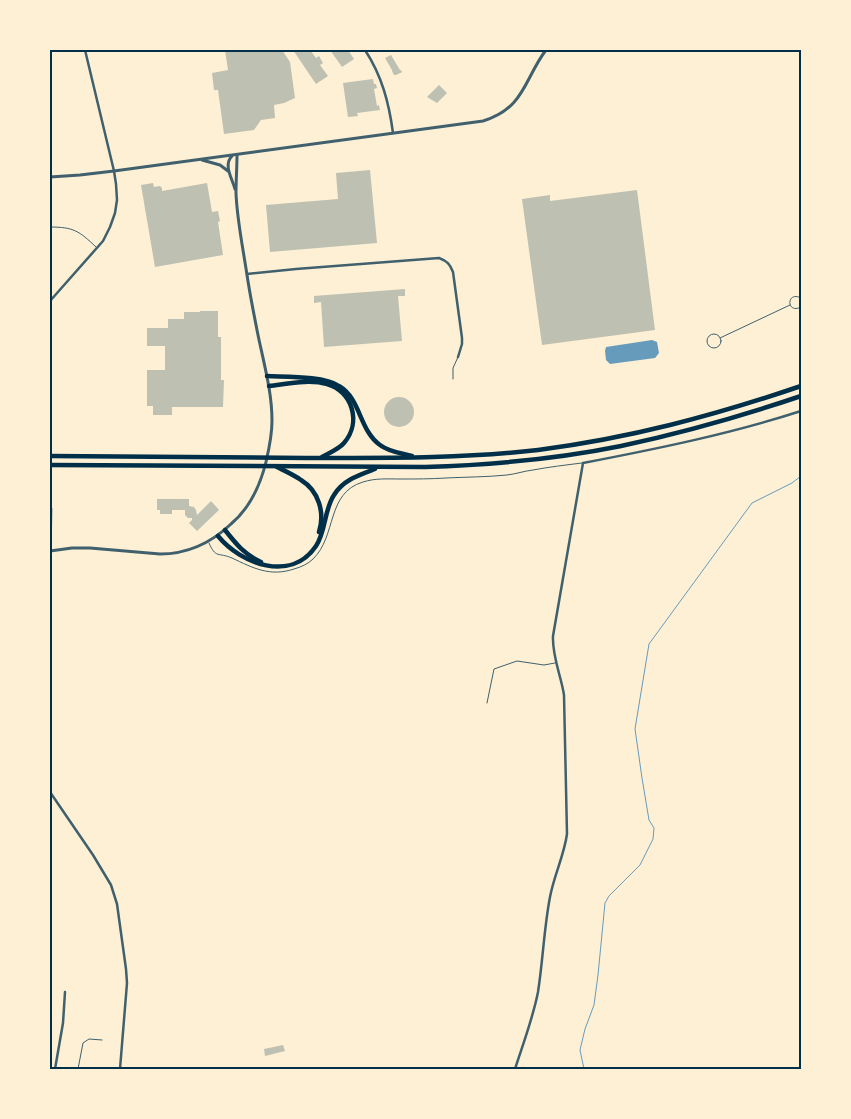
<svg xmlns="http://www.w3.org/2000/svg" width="851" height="1119" font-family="Rubik,sans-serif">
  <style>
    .water { fill: #669bbc }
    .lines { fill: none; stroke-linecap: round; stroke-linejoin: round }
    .stream { stroke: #669bbc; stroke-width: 1 }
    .building { fill: #bec0b2 }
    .service { stroke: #3f606c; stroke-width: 1 }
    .minor { stroke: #3f606c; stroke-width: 2.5 }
    .tertiary { stroke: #3f606c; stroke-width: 3 }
    .trunk { stroke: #003049; stroke-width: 4.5 }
    .neatline { fill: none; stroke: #003049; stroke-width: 2 }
  </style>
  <rect width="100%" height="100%" fill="#fdf0d5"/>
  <polygon class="water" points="652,340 657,342 659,353 655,358 610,364 606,360 605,351 606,347"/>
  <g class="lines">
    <polyline class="stream" points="584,1069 580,1050 585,1029 594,1005 598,975 605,903 609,896 640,865 653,839 654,828 649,820 642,778 635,729 649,644 752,503 792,483 801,476"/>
  </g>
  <g class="building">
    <polygon points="225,50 282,50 290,62 295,98 284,103 274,105 275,118 261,120 254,130 224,134 218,90 214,90 212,73 228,70"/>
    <polygon points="293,50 310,50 316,58 319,56 323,63 320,65 328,76 316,84"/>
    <polygon points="330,50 348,50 354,59 342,67"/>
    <polygon points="391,55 400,70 402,71 401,73 400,73 396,75 394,75 392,71 392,70 385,58"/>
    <polygon points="373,79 374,84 376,84 377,88 374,89 377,106 379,105 380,110 357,113 358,116 348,117 343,83"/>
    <polygon points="439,85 447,93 437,103 427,97"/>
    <polygon points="370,170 377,243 270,252 266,205 338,199 336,173"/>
    <polygon points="153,183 154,187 160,186 162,188 162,191 207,183 212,212 218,211 220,221 218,222 223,255 155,267 141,185"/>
    <polygon points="637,190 655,330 542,345 522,199 550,195 550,201"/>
    <polygon points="405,289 405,296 398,296 402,341 324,347 321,302 314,303 314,296"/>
    <polygon points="200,311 218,311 218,337 221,337 221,380 224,380 223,407 172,407 172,415 153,415 153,406 147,406 147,370 165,370 165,346 147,346 147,328 168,328 168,319 184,319 184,312 200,312"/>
    <circle cx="399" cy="412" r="15"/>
    <polygon points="157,499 189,499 189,506 194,507 196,510 197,515 211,501 219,510 197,531 189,523 192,520 192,518 188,518 185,515 185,510 172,510 172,514 160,514 160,510 157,510"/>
    <polygon points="50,508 53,508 52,530 50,530"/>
    <polygon points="283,1045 285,1051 265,1056 264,1049"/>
  </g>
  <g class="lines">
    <g class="service">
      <path d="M50,227C74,227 79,231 96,247"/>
      <path d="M801,298C786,290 786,315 801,307"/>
      <circle cx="714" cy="341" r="7"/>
      <polyline points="720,338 790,305"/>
      <polyline points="453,379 453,368 458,357"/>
      <path d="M209,543C216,559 218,552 232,558C253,568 270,577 294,569C301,567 308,564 313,559C337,536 326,493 363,482C375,478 388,479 400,479C416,479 431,479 446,478C466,477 487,477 507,475C516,474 524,471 533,470C549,467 566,465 582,463"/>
      <polyline points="487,703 494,669 517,661 544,665 555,663"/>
      <polyline points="78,1069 83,1043 89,1039 102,1040"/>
    </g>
    <g class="minor">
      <path d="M365,50C382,76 389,103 393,133"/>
      <path d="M247,274L296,269L439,258C447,261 450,264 453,272L462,338V344L458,357"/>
      <polyline points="50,301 103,241 110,227 115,213 117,200 116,184 114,171 85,50"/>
      <polyline points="50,792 93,855 111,885 117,904 126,969 127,983 120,1069"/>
      <polyline points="55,1069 63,1023 65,992"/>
      <path d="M515,1069C523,1044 533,1018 538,992C543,960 544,928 550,897C554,875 564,856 567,834L564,695C561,675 552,657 553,636L583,463C656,449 730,434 801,411"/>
    </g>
    <g class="tertiary">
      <path d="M232,156C223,165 232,178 235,189"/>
      <polyline points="202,160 220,165 228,171"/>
      <path d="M50,177L80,175L114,171L483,121C525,108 524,79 546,50"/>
      <path d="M50,551L72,548H90L160,554C187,554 211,543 231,524C250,508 260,486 266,462C269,449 272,435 272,421C272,392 264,364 258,335C254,315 250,295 247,275C243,248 237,220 236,193C236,180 237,167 237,155"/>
    </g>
    <g class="trunk">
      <path d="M267,376C286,377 324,376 339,386C361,399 359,430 380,445C389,452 401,453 412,456"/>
      <path d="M269,386C287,384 309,379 327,384C352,391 362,422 344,443C339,449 329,453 322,457"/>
      <path d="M50,456C135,456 220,457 306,458C383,458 461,459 538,450C630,438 713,416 801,386"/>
      <path d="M50,465L425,467C491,465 557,459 621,446C682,433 742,416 801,396"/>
      <path d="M277,467C285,471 294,475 301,480C319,491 325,513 319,532"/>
      <path d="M225,530C236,544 245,555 261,562"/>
      <path d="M218,536C241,564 291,583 316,546C326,531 324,510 334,495C343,480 359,475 375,469"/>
    </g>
  </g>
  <rect width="851" height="1119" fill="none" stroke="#fdf0d5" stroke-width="102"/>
  <rect x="51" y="51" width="749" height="1017" class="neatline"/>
</svg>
